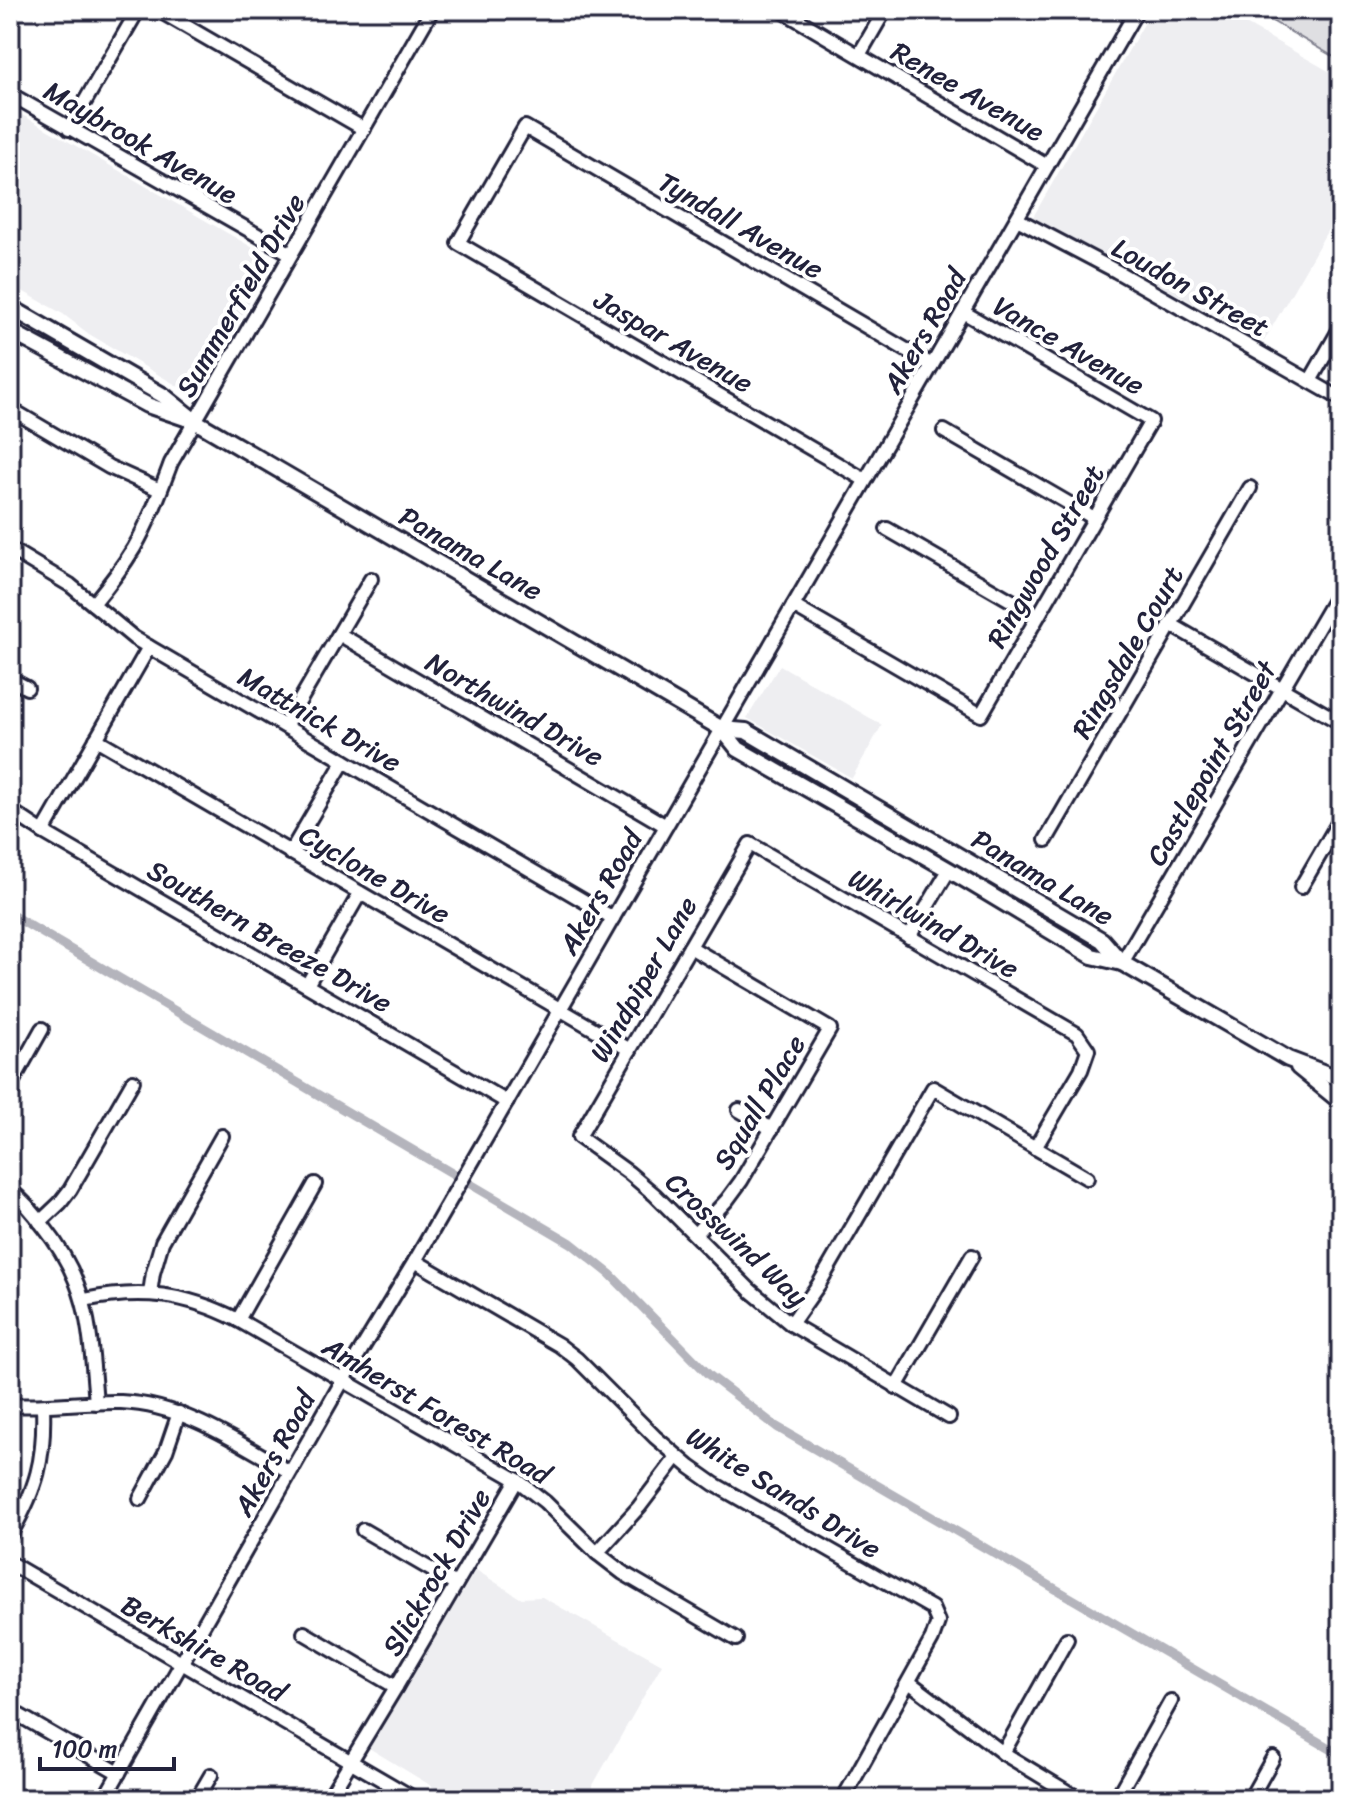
<svg xmlns="http://www.w3.org/2000/svg" width="1351" height="1809" font-family="Sriracha,sans-serif">
  <style>
    .built { fill: #eeeef1 }
    .green { fill: #dfdfe2; stroke: #80808e; stroke-width: 2 }
    .lines { fill: none; stroke-linecap: round; stroke-linejoin: round }
    .canal { stroke: #b4b4bc; stroke-width: 9 }
    .minor-casing { stroke: #22223b; stroke-width: 18 }
    .major-casing { stroke: #22223b; stroke-width: 20 }
    .minor { stroke: #fff; stroke-width: 12 }
    .major { stroke: #fff; stroke-width: 14 }
    .labels { text-anchor: middle; stroke-width: 8; stroke-linejoin: round; paint-order: stroke }
    .street-label { font-size: 28px; fill: #22223b; stroke: #fff }
  </style>
  <rect width="100%" height="100%" fill="#fff"/>
  <filter id="ink" filterUnits="userSpaceOnUse"><feTurbulence type="fractalNoise" baseFrequency=".0125" numOctaves="2"/><feDisplacementMap in="SourceGraphic" scale="16" xChannelSelector="R" yChannelSelector="G"/><feConvolveMatrix kernelMatrix="1 2 1 2 8 2 1 2 1" color-interpolation-filters="sRGB"/></filter>
  <g filter="url(#ink)">
    <g class="built">
      <polygon points="1152,10 1221,10 1341,78 1341,207 1264,341 1033,217"/>
      <polygon points="10,108 274,260 199,389 188,392 89,334 63,314 10,284"/>
      <polygon points="780,665 882,725 852,778 747,718"/>
      <polygon points="476,1570 520,1598 542,1597 662,1664 585,1799 453,1799 369,1748"/>
    </g>
    <polygon class="green" points="1253,10 1341,10 1341,61"/>
    <g class="lines">
      <polyline class="canal" points="10,914 571,1243 610,1274 709,1375 777,1427 1341,1755"/>
      <g class="minor-casing">
        <g id="minor">
          <polyline points="158,10 364,129"/>
          <polyline points="781,10 1047,166"/>
          <polyline points="859,55 885,10"/>
          <polyline points="10,94 291,254"/>
          <polyline points="69,129 138,10"/>
          <polyline points="1017,219 1116,271 1341,399"/>
          <polyline points="1310,381 1341,327"/>
          <polyline points="19,414 109,467 160,490"/>
          <polyline points="944,431 1094,518"/>
          <polyline points="865,480 458,243 525,127 932,365"/>
          <polyline points="887,529 1038,616"/>
          <polyline points="10,549 70,585 134,638 149,647 613,918"/>
          <path d="M93,604C108,586 122,568 134,548C149,522 160,492 171,463L432,10"/>
          <polyline points="793,606 981,715 1151,421 963,312"/>
          <polyline points="1170,624 1341,723"/>
          <polyline points="339,634 666,826"/>
          <polyline points="10,679 27,688"/>
          <polyline points="285,726 371,579"/>
          <polyline points="96,739 630,1050"/>
          <polyline points="10,810 43,832 507,1102"/>
          <polyline points="43,832 149,647"/>
          <polyline points="1046,840 1250,488"/>
          <polyline points="290,853 344,761"/>
          <polyline points="1301,887 1341,818"/>
          <polyline points="909,937 949,870"/>
          <polyline points="690,947 830,1029 741,1181 727,1200 695,1234"/>
          <polyline points="1122,963 1341,588"/>
          <polyline points="307,985 360,893"/>
          <polyline points="10,1086 42,1029"/>
          <polyline points="739,1110 772,1129"/>
          <path d="M10,1190C23,1200 34,1213 44,1227C90,1285 90,1332 96,1403"/>
          <polyline points="40,1222 60,1203 70,1190 133,1081"/>
          <polyline points="415,1261 559,1345 577,1359 655,1437 690,1467 714,1484 932,1608 938,1622 932,1639 843,1799"/>
          <polyline points="150,1293 153,1273 162,1242 222,1136"/>
          <path d="M84,1300C141,1288 185,1293 238,1320L517,1480L545,1502L597,1553L623,1573L736,1639"/>
          <polyline points="238,1320 315,1184"/>
          <polyline points="791,1324 819,1284 933,1088 1087,1178"/>
          <polyline points="896,1387 972,1256"/>
          <path d="M10,1405C47,1408 84,1401 121,1402C185,1405 237,1442 290,1472"/>
          <polyline points="949,1417 791,1324 751,1291 655,1195 629,1173 579,1137 750,844 1077,1034 1088,1050 1081,1070 1035,1148"/>
          <polyline points="140,1499 166,1451 179,1413"/>
          <polyline points="363,1530 456,1584"/>
          <path d="M10,1535C37,1488 45,1460 43,1406"/>
          <polyline points="597,1553 639,1507 677,1457"/>
          <polyline points="10,1563 415,1799"/>
          <polyline points="304,1633 396,1687"/>
          <polyline points="909,1682 1003,1753 1079,1799"/>
          <polyline points="10,1710 119,1773"/>
          <polyline points="1003,1753 1067,1639"/>
          <polyline points="104,1799 343,1380 415,1261 1137,10"/>
          <polyline points="197,1799 211,1775"/>
          <polyline points="328,1799 396,1687 517,1480"/>
          <polyline points="1116,1799 1171,1701"/>
          <polyline points="1250,1799 1273,1758"/>
        </g>
      </g>
      <g class="major-casing">
        <g id="major">
          <polyline points="10,307 164,396 195,421 722,729 738,749 949,870 1092,956 1122,963"/>
          <polyline points="10,331 147,405 185,418"/>
          <polyline points="722,729 746,731 1102,940 1122,963 1288,1059 1341,1079"/>
          <polyline points="1298,1067 1341,1102"/>
        </g>
      </g>
      <use href="#minor" class="minor"/>
      <use href="#major" class="major"/>
    </g>
  </g>
  <g class="labels">
    <g class="street-label">
      <text transform="translate(968 91) rotate(30)" y="10">Renee Avenue</text>
      <text transform="translate(141 142) rotate(30)" y="10">Maybrook Avenue</text>
      <text transform="translate(741 225) rotate(30)" y="10">Tyndall Avenue</text>
      <text transform="translate(1191 287) rotate(29)" y="10">Loudon Street</text>
      <text transform="translate(240 295) rotate(-60)" y="10">Summerfield Drive</text>
      <text transform="translate(924 331) rotate(-60)" y="10">Akers Road</text>
      <text transform="translate(674 341) rotate(30)" y="10">Jaspar Avenue</text>
      <text transform="translate(1069 345) rotate(30)" y="10">Vance Avenue</text>
      <text transform="translate(471 553) rotate(30)" y="10">Panama Lane</text>
      <text transform="translate(1045 556) rotate(-60)" y="10">Ringwood Street</text>
      <text transform="translate(1127 652) rotate(-60)" y="10">Ringsdale Court</text>
      <text transform="translate(515 709) rotate(30)" y="10">Northwind Drive</text>
      <text transform="translate(320 719) rotate(30)" y="10">Mattnick Drive</text>
      <text transform="translate(1211 763) rotate(-60)" y="10">Castlepoint Street</text>
      <text transform="translate(375 874) rotate(30)" y="10">Cyclone Drive</text>
      <text transform="translate(1043 877) rotate(31)" y="10">Panama Lane</text>
      <text transform="translate(600 892) rotate(-60)" y="10">Akers Road</text>
      <text transform="translate(934 923) rotate(30)" y="10">Whirlwind Drive</text>
      <text transform="translate(270 936) rotate(30)" y="10">Southern Breeze Drive</text>
      <text transform="translate(643 979) rotate(-60)" y="10">Windpiper Lane</text>
      <text transform="translate(759 1102) rotate(-59)" y="10">Squall Place</text>
      <text transform="translate(737 1239) rotate(43)" y="10">Crosswind Way</text>
      <text transform="translate(437 1410) rotate(31)" y="10">Amherst Forest Road</text>
      <text transform="translate(274 1453) rotate(-61)" y="10">Akers Road</text>
      <text transform="translate(784 1492) rotate(32)" y="10">White Sands Drive</text>
      <text transform="translate(436 1572) rotate(-60)" y="10">Slickrock Drive</text>
      <text transform="translate(204 1648) rotate(30)" y="10">Berkshire Road</text>
    </g>
  </g>
  <rect width="1351" height="1809" fill="none" stroke="#fff" stroke-width="40"/>
  <rect x="20" y="20" width="1311" height="1769" fill="none" stroke="#22223b" stroke-width="3" filter="url(#ink)"/>
  <path d="M40 1757v12h134v-12" fill="none" stroke="#22223b" stroke-width="4"/>
  <text x="52" y="1757" font-size="24" fill="#22223b" stroke="#ffffff" stroke-width="6" paint-order="stroke">100 m</text>
</svg>
